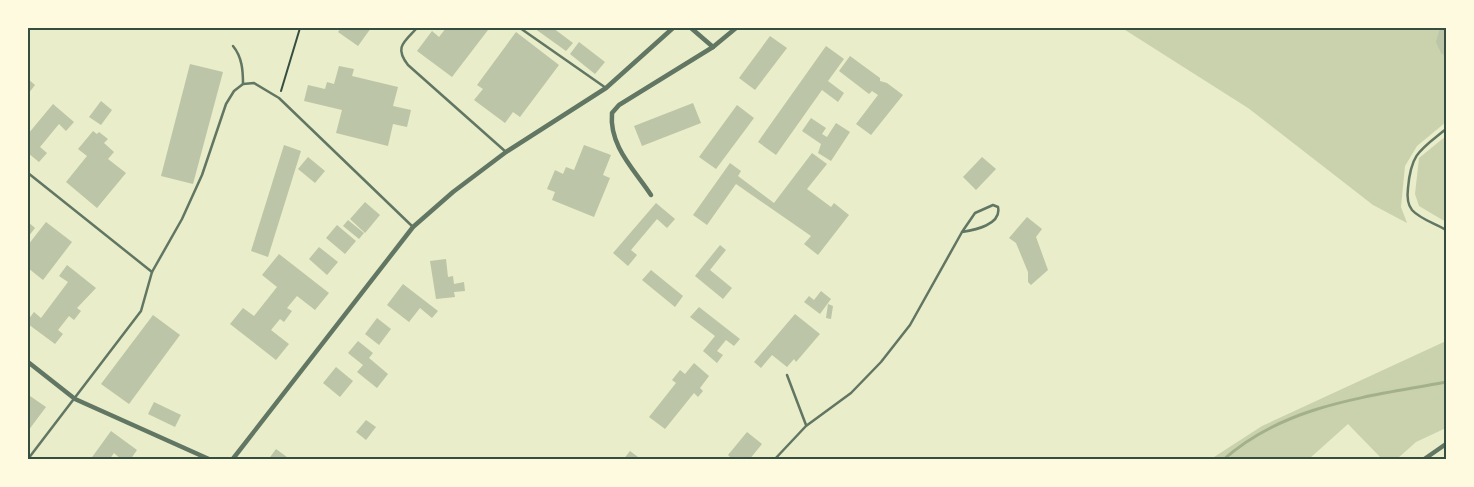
<svg xmlns="http://www.w3.org/2000/svg" width="1474" height="487" font-family="'DM Sans',sans-serif">
  <style>
    .green { fill: #cad2ad }
    .lines { fill: none; stroke-linecap: round; stroke-linejoin: round }
    .stream { stroke: #a3b18a; stroke-width: 3 }
    .building { fill: #bcc5a7 }
    .path { stroke: #344e41; stroke-width: 2 }
    .service { stroke: #617663; stroke-width: 2.5 }
    .minor { stroke: #617663; stroke-width: 4.5 }
    .neatline { fill: none; stroke: #344e41; stroke-width: 2 }
  </style>
  <rect width="100%" height="100%" fill="#e9edc9"/>
  <g class="green">
    <polygon points="1122,28 1446,28 1446,122 1417,146 1405,166 1401,207 1407,223 1373,205 1248,108"/>
    <polygon points="1446,136 1446,222 1419,206 1415,194 1419,158"/>
    <polygon points="1446,341 1446,428 1416,442 1397,459 1382,459 1348,424 1309,459 1211,459 1262,426"/>
  </g>
  <g class="lines">
    <path class="stream" d="M1223,460C1286,404 1368,397 1446,382"/>
  </g>
  <g class="building">
    <polygon points="341,28 371,28 358,46 338,32"/>
    <polygon points="446,28 484,28 488,30 452,77 417,51 432,31 439,37"/>
    <polygon points="534,28 553,28 573,43 566,51"/>
    <polygon points="1440,28 1446,28 1446,57 1441,53 1436,42"/>
    <polygon points="516,32 559,65 520,117 513,112 505,123 474,100 483,89 477,85"/>
    <polygon points="770,36 787,48 755,90 739,78"/>
    <polygon points="579,42 605,62 595,74 570,54"/>
    <polygon points="826,46 844,59 828,81 844,93 838,102 822,90 776,155 758,142"/>
    <polygon points="850,56 880,78 880,81 887,83 903,95 871,135 856,124 878,95 872,91 869,94 839,71"/>
    <polygon points="190,64 223,72 193,184 161,176"/>
    <polygon points="339,66 354,69 352,76 398,87 393,106 411,110 407,127 393,124 388,146 336,133 342,110 304,101 308,85 325,89 327,82 334,84"/>
    <polygon points="28,79 35,85 28,94"/>
    <polygon points="101,101 112,110 101,125 89,117"/>
    <polygon points="693,103 701,123 642,146 634,126"/>
    <polygon points="53,104 74,122 66,131 59,124 40,147 47,153 39,162 28,153 28,134"/>
    <polygon points="737,105 754,118 716,169 699,157"/>
    <polygon points="811,118 826,128 822,134 827,137 836,123 850,132 831,161 818,153 821,144 802,131"/>
    <polygon points="93,131 97,134 99,132 108,139 104,143 114,152 108,159 126,173 97,208 66,182 87,156 78,149"/>
    <polygon points="284,145 301,151 268,257 251,251"/>
    <polygon points="584,145 611,155 603,175 610,178 594,217 552,200 555,192 547,189 555,170 563,174 566,167 574,170"/>
    <polygon points="812,153 827,164 807,189 831,207 834,203 849,215 818,255 804,244 811,236 736,184 707,225 693,215 730,163 741,171 738,176 774,203"/>
    <polygon points="308,157 325,171 315,183 298,169"/>
    <polygon points="982,157 996,169 976,190 963,177"/>
    <polygon points="365,202 380,215 365,233 350,219"/>
    <polygon points="656,203 675,219 667,228 657,219 631,250 637,255 628,266 613,253"/>
    <polygon points="1027,217 1042,229 1036,237 1048,270 1031,285 1028,282 1028,272 1016,243 1009,238"/>
    <polygon points="348,220 364,233 359,239 343,226"/>
    <polygon points="28,222 35,228 28,237"/>
    <polygon points="46,222 72,242 43,280 28,268 28,245"/>
    <polygon points="337,225 356,241 345,254 326,238"/>
    <polygon points="720,245 726,250 710,270 732,288 723,299 695,276"/>
    <polygon points="319,247 338,262 327,275 309,259"/>
    <polygon points="279,254 329,293 315,310 297,296 287,308 292,311 284,322 280,319 271,330 289,344 276,360 230,324 243,308 254,316 277,287 262,275"/>
    <polygon points="446,259 448,277 453,276 454,284 464,282 465,291 454,292 455,297 436,299 430,261"/>
    <polygon points="67,265 96,288 77,308 81,311 74,320 69,316 58,330 63,334 55,344 28,324 28,320 34,312 41,318 68,282 59,276"/>
    <polygon points="651,270 683,296 675,307 642,280"/>
    <polygon points="403,284 438,311 432,318 420,308 409,322 387,305"/>
    <polygon points="821,291 831,299 820,314 804,302 809,296 814,300"/>
    <polygon points="828,304 833,306 831,319 826,318"/>
    <polygon points="699,307 740,339 734,346 726,340 717,351 723,355 717,363 703,351 715,336 690,317"/>
    <polygon points="795,314 820,334 796,362 794,359 787,367 772,355 761,368 754,362"/>
    <polygon points="153,315 180,335 129,404 101,384"/>
    <polygon points="377,318 391,329 379,345 365,334"/>
    <polygon points="358,341 373,353 369,358 388,374 377,388 357,372 363,365 348,353"/>
    <polygon points="694,363 709,376 700,388 703,391 698,397 694,393 665,429 649,417 676,383 672,380 680,370 685,374"/>
    <polygon points="336,367 353,381 340,397 323,383"/>
    <polygon points="30,396 46,407 28,431 28,399"/>
    <polygon points="154,402 181,415 175,427 148,414"/>
    <polygon points="366,420 376,427 366,440 356,432"/>
    <polygon points="111,431 137,450 130,460 122,460 114,453 109,460 90,460"/>
    <polygon points="747,432 762,444 749,460 733,460 728,455"/>
    <polygon points="276,449 291,460 268,460"/>
    <polygon points="630,451 642,460 623,460"/>
  </g>
  <g class="lines">
    <polyline class="path" points="281,91 300,28"/>
    <g class="service">
      <path d="M417,28C404,42 394,47 408,65L506,152"/>
      <polyline points="520,28 606,88"/>
      <path d="M233,46C242,57 243,70 243,84"/>
      <path d="M1446,129C1420,150 1411,153 1408,188C1407,196 1407,204 1412,210C1420,219 1436,224 1446,230"/>
      <polyline points="28,173 152,272"/>
      <polyline points="787,375 806,425"/>
      <polyline points="28,459 141,311 152,272 182,219 202,175 226,104 234,91 243,84 254,83 279,98 413,227"/>
      <path d="M774,460L806,426L851,393L881,362L910,325L962,232L975,213L993,205L998,207C1002,225 974,230 962,232"/>
    </g>
    <g class="minor">
      <polyline points="691,28 713,47 736,28"/>
      <path d="M651,195C634,169 609,146 612,113L619,105L713,47"/>
      <polyline points="28,362 75,399 211,460"/>
      <polyline points="232,460 413,227 453,192 506,152 606,88 673,28"/>
      <polyline points="1423,460 1446,444"/>
    </g>
  </g>
  <rect width="1474" height="487" fill="none" stroke="#fefae0" stroke-width="58"/>
  <rect x="29" y="29" width="1416" height="429" class="neatline"/>
</svg>
